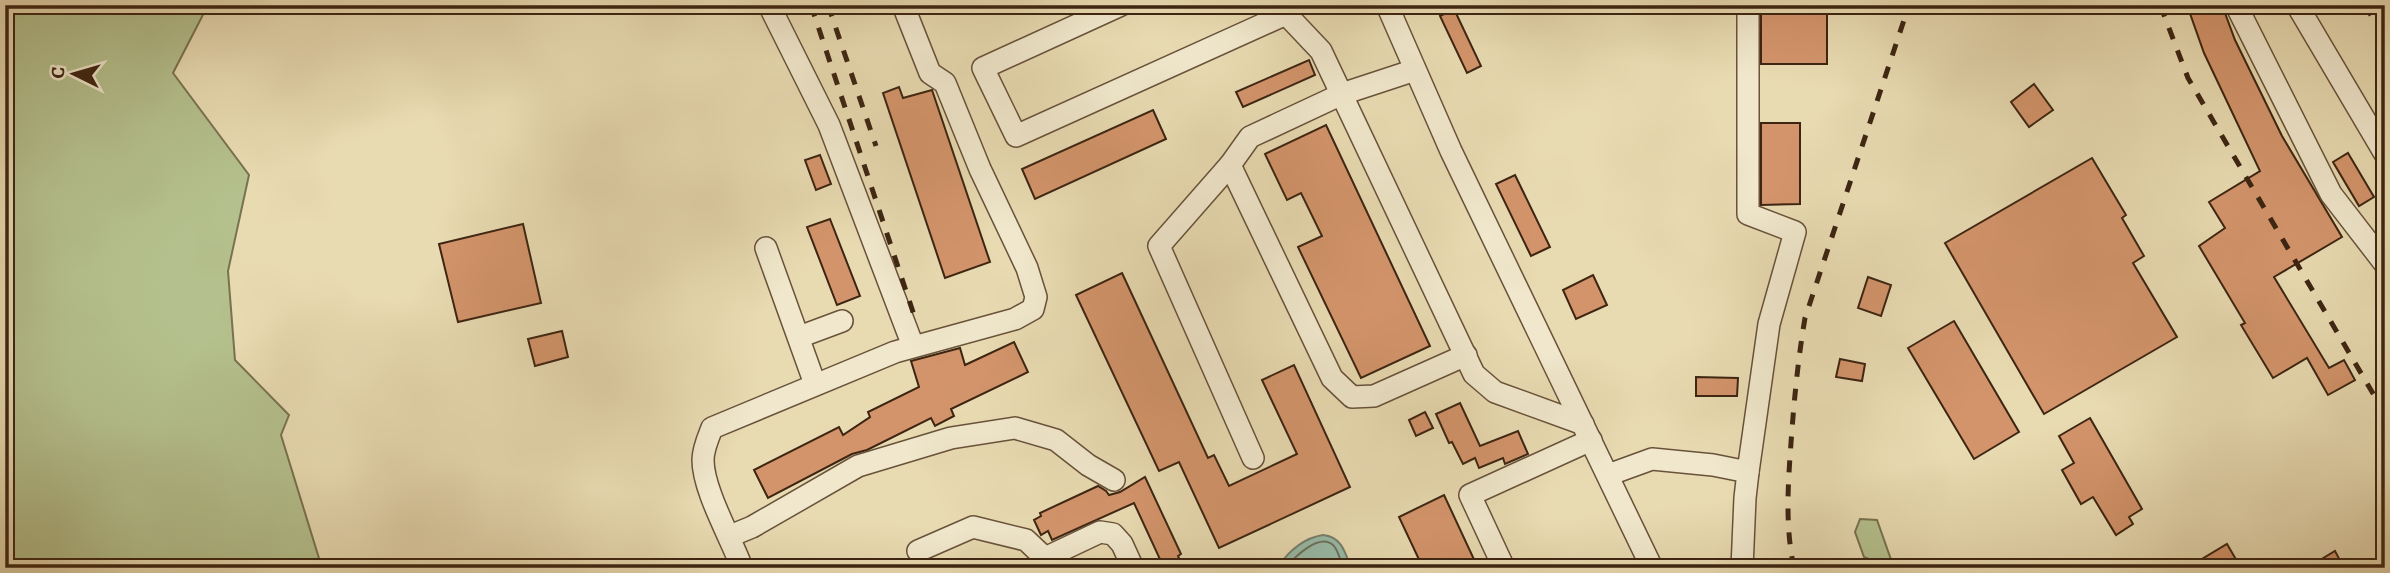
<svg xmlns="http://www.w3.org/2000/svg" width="2390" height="573" font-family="Alegreya,serif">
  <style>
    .green { fill: #b4c08d; stroke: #787250; stroke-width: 2 }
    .water { fill: #98bba8; stroke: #747f6c; stroke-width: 2 }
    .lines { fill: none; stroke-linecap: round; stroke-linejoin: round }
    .shore { stroke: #6a705d; stroke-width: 2 }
    .building { fill: #d3946b; stroke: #3d2512; stroke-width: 2 }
    .minor-casing { stroke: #68523a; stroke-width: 24 }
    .minor { stroke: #f0e7cc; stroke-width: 21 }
    .rail { stroke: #3d2512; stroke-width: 5; stroke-dasharray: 12 12; stroke-linecap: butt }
  </style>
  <rect width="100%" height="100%" fill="#e8dab1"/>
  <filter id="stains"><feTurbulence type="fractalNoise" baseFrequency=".00286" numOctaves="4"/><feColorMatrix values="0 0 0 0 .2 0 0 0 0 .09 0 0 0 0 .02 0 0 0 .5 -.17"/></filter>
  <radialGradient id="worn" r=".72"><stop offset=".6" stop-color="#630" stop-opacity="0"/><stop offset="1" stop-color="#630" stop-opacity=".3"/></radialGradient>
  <g class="green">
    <polygon points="5,5 208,5 173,73 249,175 228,271 235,360 289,415 281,435 322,568 5,568"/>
    <polygon points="1860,519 1877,520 1894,568 1881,568 1880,564 1864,557 1855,532"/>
  </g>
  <path class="water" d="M1323,535C1342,537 1345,552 1351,568H1277C1288,552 1303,538 1323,535Z"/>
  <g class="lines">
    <path class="shore" d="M1285,568C1294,558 1320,531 1334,546C1338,551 1341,561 1343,568"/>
  </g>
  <g class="building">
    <rect x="1761" y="5" width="66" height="59"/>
    <polygon points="2187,5 2222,5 2235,40 2282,136 2342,237 2274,277 2329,368 2344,360 2355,380 2328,395 2307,358 2273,378 2241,325 2245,323 2199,246 2225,228 2209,202 2260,171 2204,53"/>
    <polygon points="1454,9 1481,66 1467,73 1440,16"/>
    <polygon points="1309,60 1315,75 1243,107 1236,92"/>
    <polygon points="2034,84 2053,110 2029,127 2011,102"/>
    <polygon points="899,87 903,98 932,90 990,262 945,278 883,93"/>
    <polygon points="1153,110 1166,139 1035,199 1022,169"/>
    <polygon points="1761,123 1800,123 1800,204 1761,205"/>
    <polygon points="1326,125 1430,346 1361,378 1298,247 1322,236 1301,193 1287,200 1265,154"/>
    <polygon points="2348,153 2374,197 2359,206 2333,162"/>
    <polygon points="820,155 831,184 816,190 805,160"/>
    <polygon points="2092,158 2126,215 2122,218 2144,256 2133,263 2177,337 2044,414 1945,243"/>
    <polygon points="1515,175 1550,247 1531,256 1496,184"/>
    <polygon points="830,219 860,296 837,305 807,227"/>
    <polygon points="523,224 541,303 458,322 439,244"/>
    <polygon points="1122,273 1208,458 1214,455 1229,486 1297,454 1262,380 1294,365 1350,487 1219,548 1179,462 1159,471 1076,295"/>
    <polygon points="1593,275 1607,305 1576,319 1563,290"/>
    <polygon points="1868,277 1891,285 1881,316 1858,308"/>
    <polygon points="1954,321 2019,432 1974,459 1908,348"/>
    <polygon points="562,331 568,357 535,366 528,339"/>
    <polygon points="1014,342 1028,372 951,409 954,416 935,426 931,418 867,450 852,454 768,498 754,470 839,427 843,435 870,417 868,412 919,387 911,361 960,348 965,365"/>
    <polygon points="1840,359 1865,364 1862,381 1836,377"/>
    <polygon points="1696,377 1738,378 1737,396 1696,396"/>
    <polygon points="1460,403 1480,446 1518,431 1528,454 1505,464 1503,458 1479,468 1475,458 1463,464 1452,442 1449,443 1436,414"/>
    <polygon points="1425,412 1433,428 1416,436 1409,420"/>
    <polygon points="2090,418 2142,509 2129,517 2133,524 2116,535 2093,497 2081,504 2062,470 2074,463 2059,436"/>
    <polygon points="1145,477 1181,554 1178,556 1184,568 1164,568 1134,503 1052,540 1048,531 1041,535 1034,520 1041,516 1040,513 1098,486 1106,491 1109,495 1120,492"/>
    <polygon points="1444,495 1478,568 1423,568 1399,517"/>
    <polygon points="2227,544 2241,568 2187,568"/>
    <polygon points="2335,551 2344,568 2307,568"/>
  </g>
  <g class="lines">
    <g class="minor-casing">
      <g id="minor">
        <polyline points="769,5 829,125 913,346"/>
        <polyline points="1121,5 983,68 1016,136 1286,14 1321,51 1474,374 1495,392 1583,424"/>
        <polyline points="1387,5 1451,151 1652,568"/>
        <polyline points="2236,5 2331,194 2385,264"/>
        <polyline points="2297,5 2385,154"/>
        <polyline points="1415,70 1342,94 1250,137 1230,165 1332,378 1352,397 1374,396 1466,355"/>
        <polyline points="1230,165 1159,246 1253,458"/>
        <polyline points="766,248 815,384"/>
        <polyline points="799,337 842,321"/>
        <polyline points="1608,475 1652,459 1713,465 1748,472 1769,324 1795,232 1748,214 1748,5"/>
        <polyline points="730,536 752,527 858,466 951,438 1015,428 1056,440 1088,465 1114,480"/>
        <polyline points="918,551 973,527 1026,540 1045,558 1049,568"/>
        <polyline points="1045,558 1100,532 1113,534 1122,544 1133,568"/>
        <path d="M742,568C731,538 703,490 703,460C703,449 708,438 712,428L895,352L1015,319L1033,309L1036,297L1027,268L980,169L945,83L930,73L903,5"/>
        <polyline points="1504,568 1470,495 1591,440"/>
        <polyline points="1742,568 1745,498 1748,472"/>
      </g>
    </g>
    <use href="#minor" class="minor"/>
    <g class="rail">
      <polyline points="811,5 914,315"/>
      <polyline points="828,5 876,146"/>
      <polyline points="2162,5 2164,15 2188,78 2385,414"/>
      <polyline points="2365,5 2385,39"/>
      <path d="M1794,568C1785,527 1788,484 1791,443C1794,401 1798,359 1805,318L1909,5"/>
    </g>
  </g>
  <rect width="2390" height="573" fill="none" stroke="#e8dab1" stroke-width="28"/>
  <rect x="7" y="7" width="2376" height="559" fill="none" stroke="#3d2512" stroke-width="3.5"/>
  <rect x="14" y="14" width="2362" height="545" fill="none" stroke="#3d2512" stroke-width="2"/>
  <g transform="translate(74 74) rotate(275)" stroke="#f0e7cc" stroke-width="5" paint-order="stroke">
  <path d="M0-5L12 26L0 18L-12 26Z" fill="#3d2512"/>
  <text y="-10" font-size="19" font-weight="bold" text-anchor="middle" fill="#3d2512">С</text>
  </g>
  <rect width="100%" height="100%" filter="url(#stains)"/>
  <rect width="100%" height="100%" fill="url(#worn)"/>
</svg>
